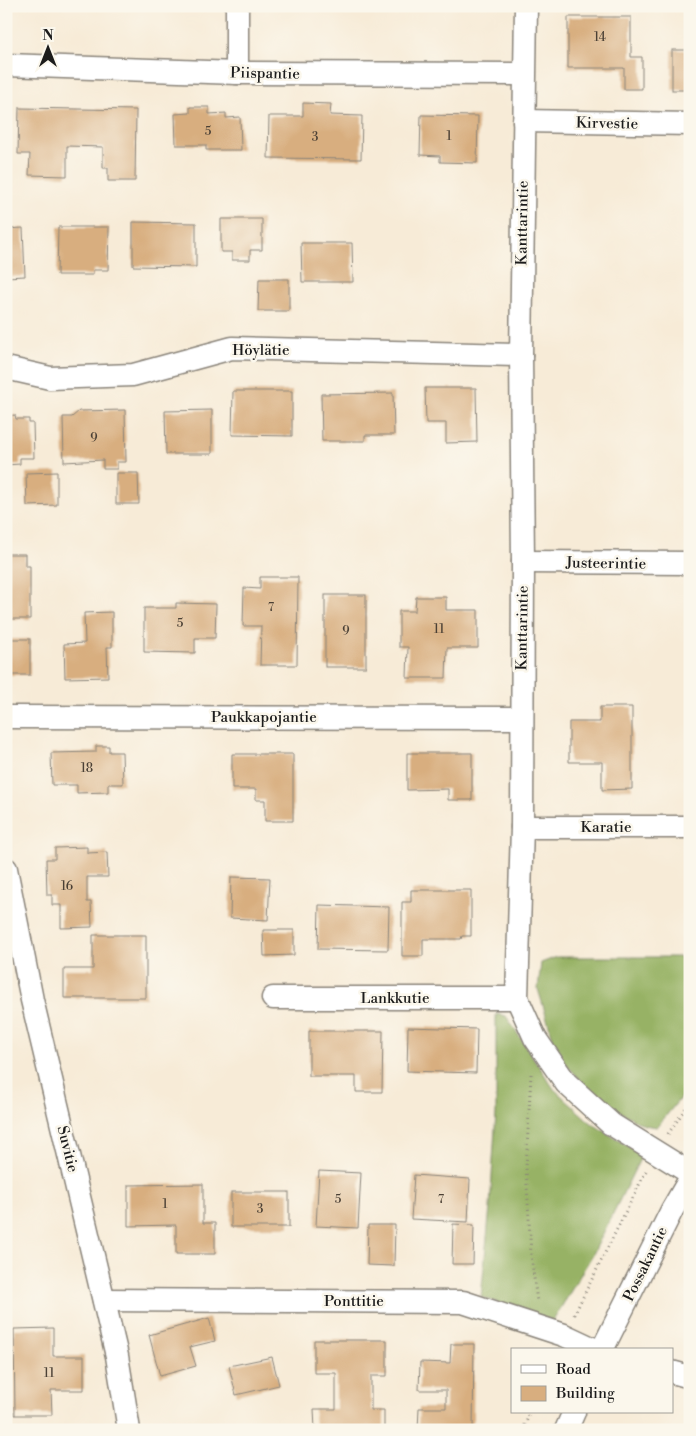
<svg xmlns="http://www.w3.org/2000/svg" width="696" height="1436" font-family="'Libre Bodoni',serif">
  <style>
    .forest { fill: #97b265; stroke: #5a6740 }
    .building { fill: #d8ae7f }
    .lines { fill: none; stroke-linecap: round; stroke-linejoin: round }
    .minor-casing { stroke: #8a847a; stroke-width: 25 }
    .path { stroke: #8a847a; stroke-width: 3; stroke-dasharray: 1 4; stroke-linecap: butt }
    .minor { stroke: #fff; stroke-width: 22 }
    .labels { text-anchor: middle; stroke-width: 5; stroke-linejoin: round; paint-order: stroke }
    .number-label { font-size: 12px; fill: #4b4035 }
    .street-label { font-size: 15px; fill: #1c1c1c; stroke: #fbf7ec }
  </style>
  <rect width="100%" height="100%" fill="#fbf7ec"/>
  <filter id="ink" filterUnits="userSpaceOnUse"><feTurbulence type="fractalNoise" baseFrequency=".02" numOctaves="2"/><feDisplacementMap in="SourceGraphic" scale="10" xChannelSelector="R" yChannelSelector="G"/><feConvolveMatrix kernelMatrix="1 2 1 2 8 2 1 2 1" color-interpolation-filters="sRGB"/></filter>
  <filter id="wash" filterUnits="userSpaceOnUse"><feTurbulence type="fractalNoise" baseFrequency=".0096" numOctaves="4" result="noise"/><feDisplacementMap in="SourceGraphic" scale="20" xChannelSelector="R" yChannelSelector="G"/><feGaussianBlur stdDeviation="1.12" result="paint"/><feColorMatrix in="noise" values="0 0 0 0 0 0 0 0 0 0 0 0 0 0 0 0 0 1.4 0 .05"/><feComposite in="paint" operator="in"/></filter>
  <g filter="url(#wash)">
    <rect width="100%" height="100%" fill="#f7ebd7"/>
    <g class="forest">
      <polygon points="557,957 690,957 690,1086 657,1127 644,1125 597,1099 558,1055 538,989 541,963"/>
      <polygon points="496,1014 506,1016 554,1089 591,1123 637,1152 640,1159 593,1254 553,1321 481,1297 490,1207 496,1113"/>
    </g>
    <g id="blocks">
      <g class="building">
        <polygon points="568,17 631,17 631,57 642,57 642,89 624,89 624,68 568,68"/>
        <rect x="672" y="50" width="18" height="40"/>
        <polygon points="303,103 331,104 330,115 362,116 361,159 268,158 269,116 303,116"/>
        <polygon points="190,107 209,107 209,114 226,113 226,118 240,117 241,150 206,150 206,145 176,145 175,114 190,113"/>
        <polygon points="19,108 136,110 135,181 108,181 108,168 103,168 103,147 67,146 67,176 29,175 30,154 18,154"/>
        <polygon points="421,115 478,116 477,163 440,162 440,156 420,155"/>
        <polygon points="221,219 262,219 262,250 250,250 250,260 232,260 232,252 221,252"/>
        <polygon points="133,222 196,223 196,267 133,266"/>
        <polygon points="58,227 109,227 108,270 93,270 93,275 57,275"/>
        <polygon points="23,228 25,276 6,277 6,229"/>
        <polygon points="301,243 352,243 353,282 302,282"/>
        <polygon points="259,279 289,279 289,311 258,311"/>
        <polygon points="425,388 476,388 477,442 446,443 446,423 426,423"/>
        <polygon points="233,391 292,391 292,436 232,435"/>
        <polygon points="393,393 394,435 365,435 365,441 322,441 321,394"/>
        <polygon points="125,410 126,462 117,462 117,469 103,469 103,460 64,462 63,417 72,417 79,411"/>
        <polygon points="212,410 212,454 166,454 165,411"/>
        <polygon points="15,415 16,419 29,419 29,423 33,423 34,458 20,458 20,464 6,465 6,416"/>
        <polygon points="57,472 57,505 27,506 26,473"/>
        <polygon points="116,473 138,473 139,504 116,504"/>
        <polygon points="6,554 25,554 25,566 30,566 30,619 6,619"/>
        <polygon points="260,577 298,577 297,665 260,665 261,626 243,626 244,588 260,589"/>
        <rect x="325" y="595" width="41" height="72"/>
        <polygon points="416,597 446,597 446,610 478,610 478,648 447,648 446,678 407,678 408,647 399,647 399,611 415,611"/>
        <polygon points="176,603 216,604 215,638 195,638 195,653 144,652 144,608 176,608"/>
        <polygon points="112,612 112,647 107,647 108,677 65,678 64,644 85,643 84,613"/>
        <rect x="6" y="639" width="24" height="36"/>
        <polygon points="600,707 632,707 632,789 602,790 602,762 569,762 569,722 600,722"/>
        <polygon points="96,746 109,746 109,752 122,752 123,784 108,784 108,792 77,793 77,785 52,785 51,753 96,752"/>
        <polygon points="407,753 472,753 472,800 448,800 448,789 407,790"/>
        <polygon points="232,754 293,754 293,821 265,821 265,800 256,800 256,789 232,789"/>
        <polygon points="87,847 87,853 107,852 108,877 87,877 87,902 91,902 92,927 61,928 61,905 52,905 52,895 47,895 46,859 55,859 55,848"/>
        <polygon points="231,877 270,878 268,920 230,918"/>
        <polygon points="411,890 471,890 471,936 462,936 461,939 423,939 423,956 402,956 402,902 411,902"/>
        <polygon points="319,905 389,907 388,950 318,949"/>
        <polygon points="263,930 294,930 294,955 264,956"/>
        <polygon points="93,935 146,935 146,998 64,998 64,969 93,969"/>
        <polygon points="408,1027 477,1029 476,1073 407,1071"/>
        <polygon points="309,1031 383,1031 382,1092 356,1092 356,1076 309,1076"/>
        <polygon points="319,1171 361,1173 358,1228 316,1226"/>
        <polygon points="414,1175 470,1179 468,1222 411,1219"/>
        <polygon points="203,1184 203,1223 215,1223 215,1254 176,1254 176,1225 128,1226 128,1185"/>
        <rect x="231" y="1192" width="58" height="35"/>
        <polygon points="453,1224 474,1225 473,1264 452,1264"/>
        <polygon points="368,1225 395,1225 394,1266 367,1265"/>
        <polygon points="209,1318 215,1341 190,1347 196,1366 160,1376 149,1335"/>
        <polygon points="53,1328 53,1356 84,1356 84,1390 51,1390 52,1415 15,1415 14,1329"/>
        <polygon points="314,1340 387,1340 387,1376 371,1376 371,1410 384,1410 384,1430 315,1430 314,1409 336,1409 336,1373 314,1373"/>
        <polygon points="451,1344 474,1344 473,1430 418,1430 419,1408 446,1408 446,1390 419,1390 420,1362 450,1363"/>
        <polygon points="272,1357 279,1385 236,1395 229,1366"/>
      </g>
    </g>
  </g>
  <g filter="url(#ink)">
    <use href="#blocks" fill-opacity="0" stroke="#8a847a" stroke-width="1"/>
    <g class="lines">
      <g class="minor-casing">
        <g id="minor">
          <polyline points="526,6 521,355 523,562 522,827 517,998 535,1038 566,1083 611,1124 690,1173"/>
          <polyline points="6,65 237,73 524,74"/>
          <polyline points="237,73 237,6"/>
          <polyline points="524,121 690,124"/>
          <polyline points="6,368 50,378 133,375 232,348 521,355"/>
          <polyline points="523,562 690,563"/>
          <polyline points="6,717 521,718"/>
          <polyline points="522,827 690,827"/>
          <polyline points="6,869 32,1000 117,1356 129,1430"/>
          <polyline points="273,998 517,998"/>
          <polyline points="104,1300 463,1302 564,1335 596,1350"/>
          <polyline points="602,1350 672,1210 690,1179"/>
          <polyline points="672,1372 690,1377"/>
          <polyline points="566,1430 574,1412"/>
        </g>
      </g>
      <g class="path">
        <polyline points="531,1074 526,1167 531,1254 537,1302"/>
        <polyline points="668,1134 690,1102"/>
        <polyline points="574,1315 646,1171"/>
        <polyline points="523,1430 530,1412"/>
      </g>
      <use href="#minor" class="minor"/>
    </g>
  </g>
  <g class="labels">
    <g class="number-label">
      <text x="600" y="41">14</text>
      <text x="208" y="135">5</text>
      <text x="449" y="140">1</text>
      <text x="315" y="141">3</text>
      <text x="94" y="442">9</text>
      <text x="271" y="611">7</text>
      <text x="180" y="627">5</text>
      <text x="439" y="633">11</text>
      <text x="346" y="635">9</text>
      <text x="87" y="772">18</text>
      <text x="67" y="890">16</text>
      <text x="338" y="1203">5</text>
      <text x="441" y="1203">7</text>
      <text x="165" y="1208">1</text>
      <text x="260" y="1213">3</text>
      <text x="49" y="1377">11</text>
    </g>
    <g class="street-label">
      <text transform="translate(265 73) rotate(1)" y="5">Piispantie</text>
      <text transform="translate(607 123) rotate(1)" y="5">Kirvestie</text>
      <text transform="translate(522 223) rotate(-89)" y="5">Kanttarintie</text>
      <text x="261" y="355">Höylätie</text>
      <text transform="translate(606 563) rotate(1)" y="5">Justeerintie</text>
      <text transform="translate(522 628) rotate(-89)" y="5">Kanttarintie</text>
      <text x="264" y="722">Paukkapojantie</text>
      <text x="606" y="832">Karatie</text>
      <text x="395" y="1003">Lankkutie</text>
      <text transform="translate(68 1149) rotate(76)" y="5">Suvitie</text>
      <text transform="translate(645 1264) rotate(-64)" y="5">Possakantie</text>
      <text x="354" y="1306">Ponttitie</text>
    </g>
  </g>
  <rect width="696" height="1436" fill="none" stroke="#fbf7ec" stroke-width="25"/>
  <rect x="511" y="1348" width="162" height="65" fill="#fbf7ec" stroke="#a29f99"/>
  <rect x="521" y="1365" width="25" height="8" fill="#ffffff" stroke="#a29f99"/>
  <text x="556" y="1374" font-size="15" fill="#1c1c1c">Road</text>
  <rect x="521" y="1386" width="25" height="15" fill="#d8ae7f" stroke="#a29f99"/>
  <text x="556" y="1398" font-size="15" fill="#1c1c1c">Building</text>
  <g transform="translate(48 48)" stroke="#fbf7ec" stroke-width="4" paint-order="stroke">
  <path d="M0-4L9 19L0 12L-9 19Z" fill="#1c1c1c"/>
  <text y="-8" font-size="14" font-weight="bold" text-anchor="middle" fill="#1c1c1c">N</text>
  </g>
</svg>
